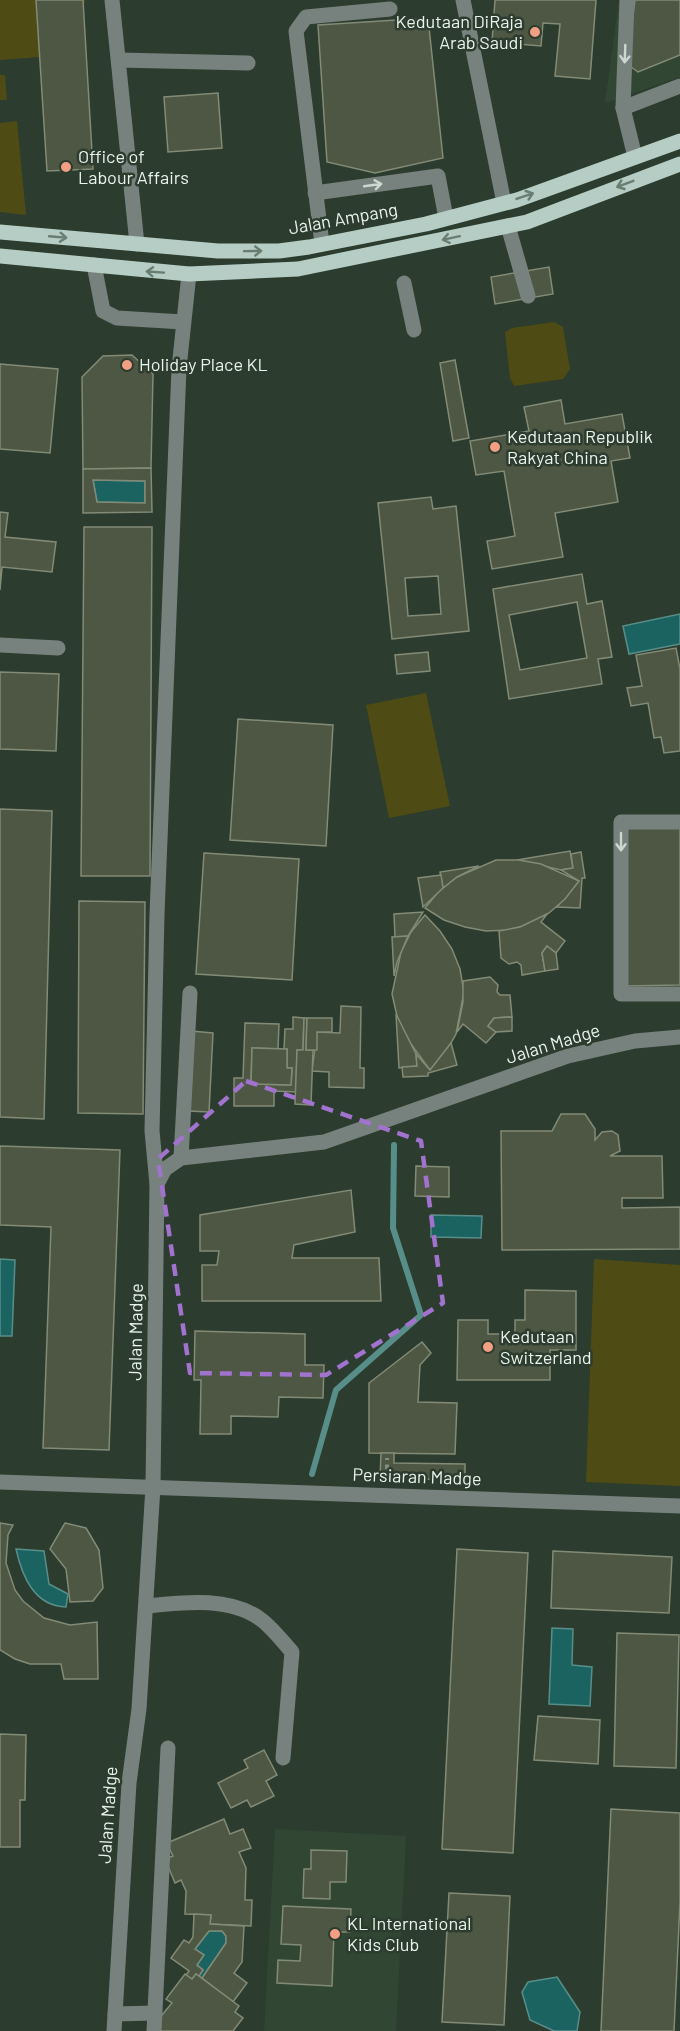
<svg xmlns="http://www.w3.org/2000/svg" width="680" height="2031" font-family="Barlow,sans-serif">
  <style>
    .built { fill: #314734 }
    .green { fill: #4f4b14 }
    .water { fill: #1b6361; stroke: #588e8a; stroke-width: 1.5 }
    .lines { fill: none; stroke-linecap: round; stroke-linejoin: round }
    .stream { stroke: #588e8a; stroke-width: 6 }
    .building { fill: #4e5743; stroke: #828b76; stroke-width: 1.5; fill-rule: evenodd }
    .path { stroke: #818e83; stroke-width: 4; stroke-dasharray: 4.5 4.5; stroke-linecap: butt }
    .minor { stroke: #77827e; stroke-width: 15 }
    .major { stroke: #b5cdc4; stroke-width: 15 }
    .oneway { stroke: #ccd7cf }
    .oneway2 { stroke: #6a7d72 }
    .marked { fill: none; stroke: #a172ce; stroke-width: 4.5; stroke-dasharray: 12 8; stroke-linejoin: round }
    .poi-dot { fill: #f39f84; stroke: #2c3c2e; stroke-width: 2 }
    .labels { text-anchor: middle; stroke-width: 5; stroke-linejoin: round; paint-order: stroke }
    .poi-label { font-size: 18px; fill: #e8f3ea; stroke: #2c3c2e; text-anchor: start }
    .street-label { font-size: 18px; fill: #e8f3ea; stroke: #2c3c2e }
  </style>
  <rect width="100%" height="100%" fill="#2c3c2e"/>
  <g class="built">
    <polygon points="619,0 680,0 680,77 605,103"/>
    <polygon points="275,1829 406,1836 396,2031 264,2031"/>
  </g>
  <g class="green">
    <polygon points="0,0 85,0 85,3 37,8 40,57 0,60"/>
    <polygon points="0,75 5,75 7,100 0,100"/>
    <polygon points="17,121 26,215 0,212 0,123"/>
    <polygon points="554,322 563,327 570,369 563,379 514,386 510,378 505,332 512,328"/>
    <polygon points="426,693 450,806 389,818 366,705"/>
    <polygon points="594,1259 680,1265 680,1486 586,1482"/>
  </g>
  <g class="water">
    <polygon points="93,480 145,481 145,503 97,502"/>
    <polygon points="680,614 680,644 629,654 623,626"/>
    <polygon points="431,1215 482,1216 481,1238 431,1237"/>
    <polygon points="0,1259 15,1260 12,1336 0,1336"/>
    <path d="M16,1549L44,1551L49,1584L68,1594L66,1607C34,1606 22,1576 16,1549Z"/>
    <polygon points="552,1628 573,1629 572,1665 592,1667 590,1706 549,1704"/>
    <polygon points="209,1931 222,1931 226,1936 226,1943 202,1978 199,1976 203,1970 197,1965 204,1955 195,1949"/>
    <polygon points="557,1977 580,2012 577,2031 554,2031 530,2020 522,1992 528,1982"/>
  </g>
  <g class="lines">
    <polyline class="stream" points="312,1474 336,1390 421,1315 393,1228 394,1145"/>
  </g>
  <g class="building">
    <polygon points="36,0 83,0 93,169 47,171"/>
    <polygon points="495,0 596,0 590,79 555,76 560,24 543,23 541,46 492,42"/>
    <polygon points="635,0 680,0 680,55 638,72 627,64"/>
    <polygon points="428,18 443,158 375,173 327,162 318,25"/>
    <polygon points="218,93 222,148 168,152 164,97"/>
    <polygon points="549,267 553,294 495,304 491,277"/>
    <polygon points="132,355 153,374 151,468 83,469 82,377 103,356"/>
    <polygon points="455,360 469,438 453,441 440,363"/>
    <polygon points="0,364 58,369 50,453 0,449"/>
    <polygon points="561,400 565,424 622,414 630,458 611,461 618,502 555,513 563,557 492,569 487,541 515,536 504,471 476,475 470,441 529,431 524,407"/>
    <path d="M151,468L152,512L83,513V469ZM93,480L145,481V503L97,502Z"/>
    <path d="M431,497L433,509L456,506L469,631L392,639L378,503ZM438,576L441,614L408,616L405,578Z"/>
    <polygon points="0,512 8,513 5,537 56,542 52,572 2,567 0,590"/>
    <polygon points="84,527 152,527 150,876 81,876"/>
    <path d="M582,574L587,604L602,601L612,657L598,659L602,684L509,699L493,589ZM577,602L587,658L520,670L509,615Z"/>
    <polygon points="676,648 680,669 680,751 664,753 661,737 654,738 648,703 631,706 627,688 642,686 636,655"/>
    <polygon points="428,652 430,671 397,674 395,655"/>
    <polygon points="0,672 59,674 56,751 0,749"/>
    <polygon points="238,719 333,725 326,846 230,840"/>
    <polygon points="0,809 52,811 44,1119 0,1117"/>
    <polygon points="680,826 680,985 624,986 622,827"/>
    <polygon points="570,851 573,868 561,870 517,860"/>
    <polygon points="581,852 585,878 582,878 580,908 557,907 579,881 561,870 573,868 571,854"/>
    <polygon points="204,853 299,859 292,980 196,974"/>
    <polygon points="496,860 519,860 541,864 579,881 565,899 549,913 530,924 509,930 486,931 465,927 444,920 425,908 439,891 457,877"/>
    <polygon points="479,866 457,877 443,888 440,872"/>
    <polygon points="441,875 443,888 423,907 418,878"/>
    <polygon points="79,901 145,902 143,1114 78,1113"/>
    <polygon points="423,912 408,936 395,937 394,914"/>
    <polygon points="547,914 541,922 565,941 556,953 547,946 542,953 545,971 522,975 521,965 517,962 509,964 501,958 499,931 520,927"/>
    <polygon points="425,915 440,931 452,949 460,969 464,992 456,1034 446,1052 430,1070 405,1036 397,1016 392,994 401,952 411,932"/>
    <polygon points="408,936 397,962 394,976 392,937"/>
    <polygon points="547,946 556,953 558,969 545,971 542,953"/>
    <polygon points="490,977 498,985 497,992 500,995 510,995 512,1017 494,1018 488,1026 496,1032 486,1043 463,1024 457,1032 463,1002 463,981"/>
    <polygon points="341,1006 361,1007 360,1068 364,1068 364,1088 329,1087 329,1072 312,1071 317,1032 340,1033"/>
    <polygon points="396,1014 416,1054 417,1066 399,1068"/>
    <polygon points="293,1017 304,1018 303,1050 297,1050 296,1092 274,1091 274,1106 234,1106 234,1078 243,1078 245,1023 279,1024 278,1049 252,1048 251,1084 291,1085 292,1068 287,1068 287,1049 284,1049 285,1029 293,1029"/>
    <polygon points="512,1017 512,1031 496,1032 488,1026 494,1018"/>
    <polygon points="304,1018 307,1018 306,1050 313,1050 311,1105 295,1104 297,1050 303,1050"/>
    <polygon points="307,1018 332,1018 332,1032 317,1032 317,1050 306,1050"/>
    <polygon points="191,1031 213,1033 209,1112 188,1111"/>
    <polygon points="451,1043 457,1065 428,1073 428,1076 403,1077 402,1067 417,1066 416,1054 430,1070"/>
    <polygon points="252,1048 287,1049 287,1068 292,1068 291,1085 251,1084"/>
    <polygon points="561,1114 585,1114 595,1129 595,1140 602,1132 612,1131 618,1135 620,1151 610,1156 662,1156 663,1198 622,1198 622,1208 680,1207 680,1249 502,1250 501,1131 552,1131"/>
    <polygon points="0,1146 120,1150 109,1450 43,1448 51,1227 0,1225"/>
    <polygon points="416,1166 449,1167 449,1197 415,1196"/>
    <polygon points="351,1190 355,1232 294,1245 292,1258 379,1258 381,1301 202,1301 202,1265 217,1265 219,1251 200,1251 200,1215"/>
    <polygon points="525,1290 576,1291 576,1350 550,1350 550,1380 457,1380 458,1320 488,1320 488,1334 515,1334 515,1320 525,1320"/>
    <polygon points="195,1331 305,1334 305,1365 324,1365 323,1398 279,1397 278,1417 231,1416 231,1434 200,1434 201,1380 194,1380"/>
    <polygon points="422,1342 431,1353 420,1365 418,1402 457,1403 455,1454 369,1453 369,1383"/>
    <polygon points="381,1453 394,1453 394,1463 465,1464 465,1480 380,1478"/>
    <polygon points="0,1523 13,1525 8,1535 6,1563 15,1590 23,1601 44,1618 70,1625 97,1622 98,1679 64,1679 61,1664 30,1664 15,1659 0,1650"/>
    <polygon points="65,1523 86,1528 99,1550 103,1588 93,1601 70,1602 66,1569 50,1549"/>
    <polygon points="457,1549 528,1553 513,1853 442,1849"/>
    <polygon points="553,1551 672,1557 669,1613 551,1608"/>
    <polygon points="617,1633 679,1635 676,1768 614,1766"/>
    <polygon points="538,1716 600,1720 598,1764 534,1760"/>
    <polygon points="0,1734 26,1735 25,1800 20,1800 20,1847 0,1847"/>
    <polygon points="264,1750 277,1775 266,1781 274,1796 251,1807 247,1800 231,1808 218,1783 248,1768 244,1760"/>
    <polygon points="611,1809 680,1813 680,1902 674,2031 601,2031"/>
    <polygon points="224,1819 230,1834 243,1829 251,1848 239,1852 246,1868 245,1900 252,1900 251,1926 210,1924 211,1915 185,1914 186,1891 181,1880 175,1883 165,1859 173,1856 167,1843"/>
    <polygon points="311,1850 347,1851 346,1882 330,1882 330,1899 303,1898 304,1869 311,1869"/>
    <polygon points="449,1893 510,1896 504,2025 442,2022"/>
    <polygon points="283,1906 351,1909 350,1932 334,1932 332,1986 277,1983 278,1960 300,1961 301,1945 281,1944"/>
    <polygon points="194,1914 211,1915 210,1924 244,1926 242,1962 234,1973 247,1983 233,2002 202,1978 226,1943 226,1936 222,1931 209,1931 195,1949 204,1955 197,1965 203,1970 199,1976 196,1974 192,1979 186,1975 189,1971 171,1958 184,1940 189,1943 193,1937"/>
    <polygon points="185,1974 192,1979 196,1974 239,2006 235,2012 243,2018 233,2031 160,2031 157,2021 172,2003 166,1999"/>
  </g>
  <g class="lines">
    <polyline class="path" points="387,1478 387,1458"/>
    <g class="minor">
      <polyline points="112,0 137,244"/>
      <polyline points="463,0 504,203"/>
      <polyline points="627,0 623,108 635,157"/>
      <polyline points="119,60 248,63"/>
      <polyline points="623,108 680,86"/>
      <polyline points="315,193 438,176 446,218"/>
      <polyline points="508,226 528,296"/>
      <polyline points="322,244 296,31 306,17 390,9"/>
      <polyline points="94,265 103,311 117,318 183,322"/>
      <polyline points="404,283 414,330"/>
      <polyline points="0,645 58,648"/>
      <polyline points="680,822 621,822 621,994 680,994"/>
      <polyline points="181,1158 190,993"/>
      <polyline points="157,1184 152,1131 157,914 179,368 189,274"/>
      <polyline points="0,1482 680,1506"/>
      <path d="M147,1606C184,1602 232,1596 263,1621C274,1630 283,1642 292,1652L283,1758"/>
      <polyline points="115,2014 154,2013"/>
      <polyline points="114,2031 129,1783 139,1709 153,1487 157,1184 165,1169 181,1158 324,1142 568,1056 635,1041 680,1037"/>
      <polyline points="154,2031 168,1748"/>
    </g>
    <g class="major">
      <polyline points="0,232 218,251 279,251 309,247 426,224 517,200 680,141"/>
      <polyline points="0,256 189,274 298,269 527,222 680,164"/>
    </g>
  </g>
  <defs><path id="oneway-shaft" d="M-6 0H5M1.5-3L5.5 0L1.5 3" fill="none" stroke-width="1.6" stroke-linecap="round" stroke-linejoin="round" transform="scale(1.5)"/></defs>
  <g class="oneway">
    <use href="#oneway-shaft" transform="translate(625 54) rotate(92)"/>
    <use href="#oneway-shaft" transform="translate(373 185) rotate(-8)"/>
    <use href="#oneway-shaft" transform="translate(621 842) rotate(90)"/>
  </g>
  <g class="oneway2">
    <use href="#oneway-shaft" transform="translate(625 184) rotate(159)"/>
    <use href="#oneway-shaft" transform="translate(525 196) rotate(-19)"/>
    <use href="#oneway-shaft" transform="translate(58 237) rotate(5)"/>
    <use href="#oneway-shaft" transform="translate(451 238) rotate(168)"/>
    <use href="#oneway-shaft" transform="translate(253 251) rotate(-1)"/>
    <use href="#oneway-shaft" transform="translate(155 272) rotate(-176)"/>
  </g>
  <path class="marked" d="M246,1081L421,1141L443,1303L326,1375L190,1373L158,1159Z"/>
  <g class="poi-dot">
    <circle cx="535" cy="32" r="6"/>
    <circle cx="66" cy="167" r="6"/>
    <circle cx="127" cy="365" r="6"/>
    <circle cx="495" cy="447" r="6"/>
    <circle cx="488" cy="1347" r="6"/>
    <circle cx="335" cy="1934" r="6"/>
  </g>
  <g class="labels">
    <g class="poi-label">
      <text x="523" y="28" text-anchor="end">Kedutaan DiRaja<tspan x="523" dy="21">Arab Saudi</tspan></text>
      <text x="78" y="163">Office of<tspan x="78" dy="21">Labour Affairs</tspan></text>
      <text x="139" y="371">Holiday Place KL</text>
      <text x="507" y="443">Kedutaan Republik<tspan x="507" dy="21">Rakyat China</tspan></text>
      <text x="500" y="1343">Kedutaan<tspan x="500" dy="21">Switzerland</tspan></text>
      <text x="347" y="1930">KL International<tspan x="347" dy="21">Kids Club</tspan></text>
    </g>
    <g class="street-label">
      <text transform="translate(343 219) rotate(-10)" y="6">Jalan Ampang</text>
      <text transform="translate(553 1044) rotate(-17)" y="6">Jalan Madge</text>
      <text transform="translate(136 1332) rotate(-89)" y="6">Jalan Madge</text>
      <text transform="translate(417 1477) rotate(2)" y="6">Persiaran Madge</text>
      <text transform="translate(108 1815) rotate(-86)" y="6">Jalan Madge</text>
    </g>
  </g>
</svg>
